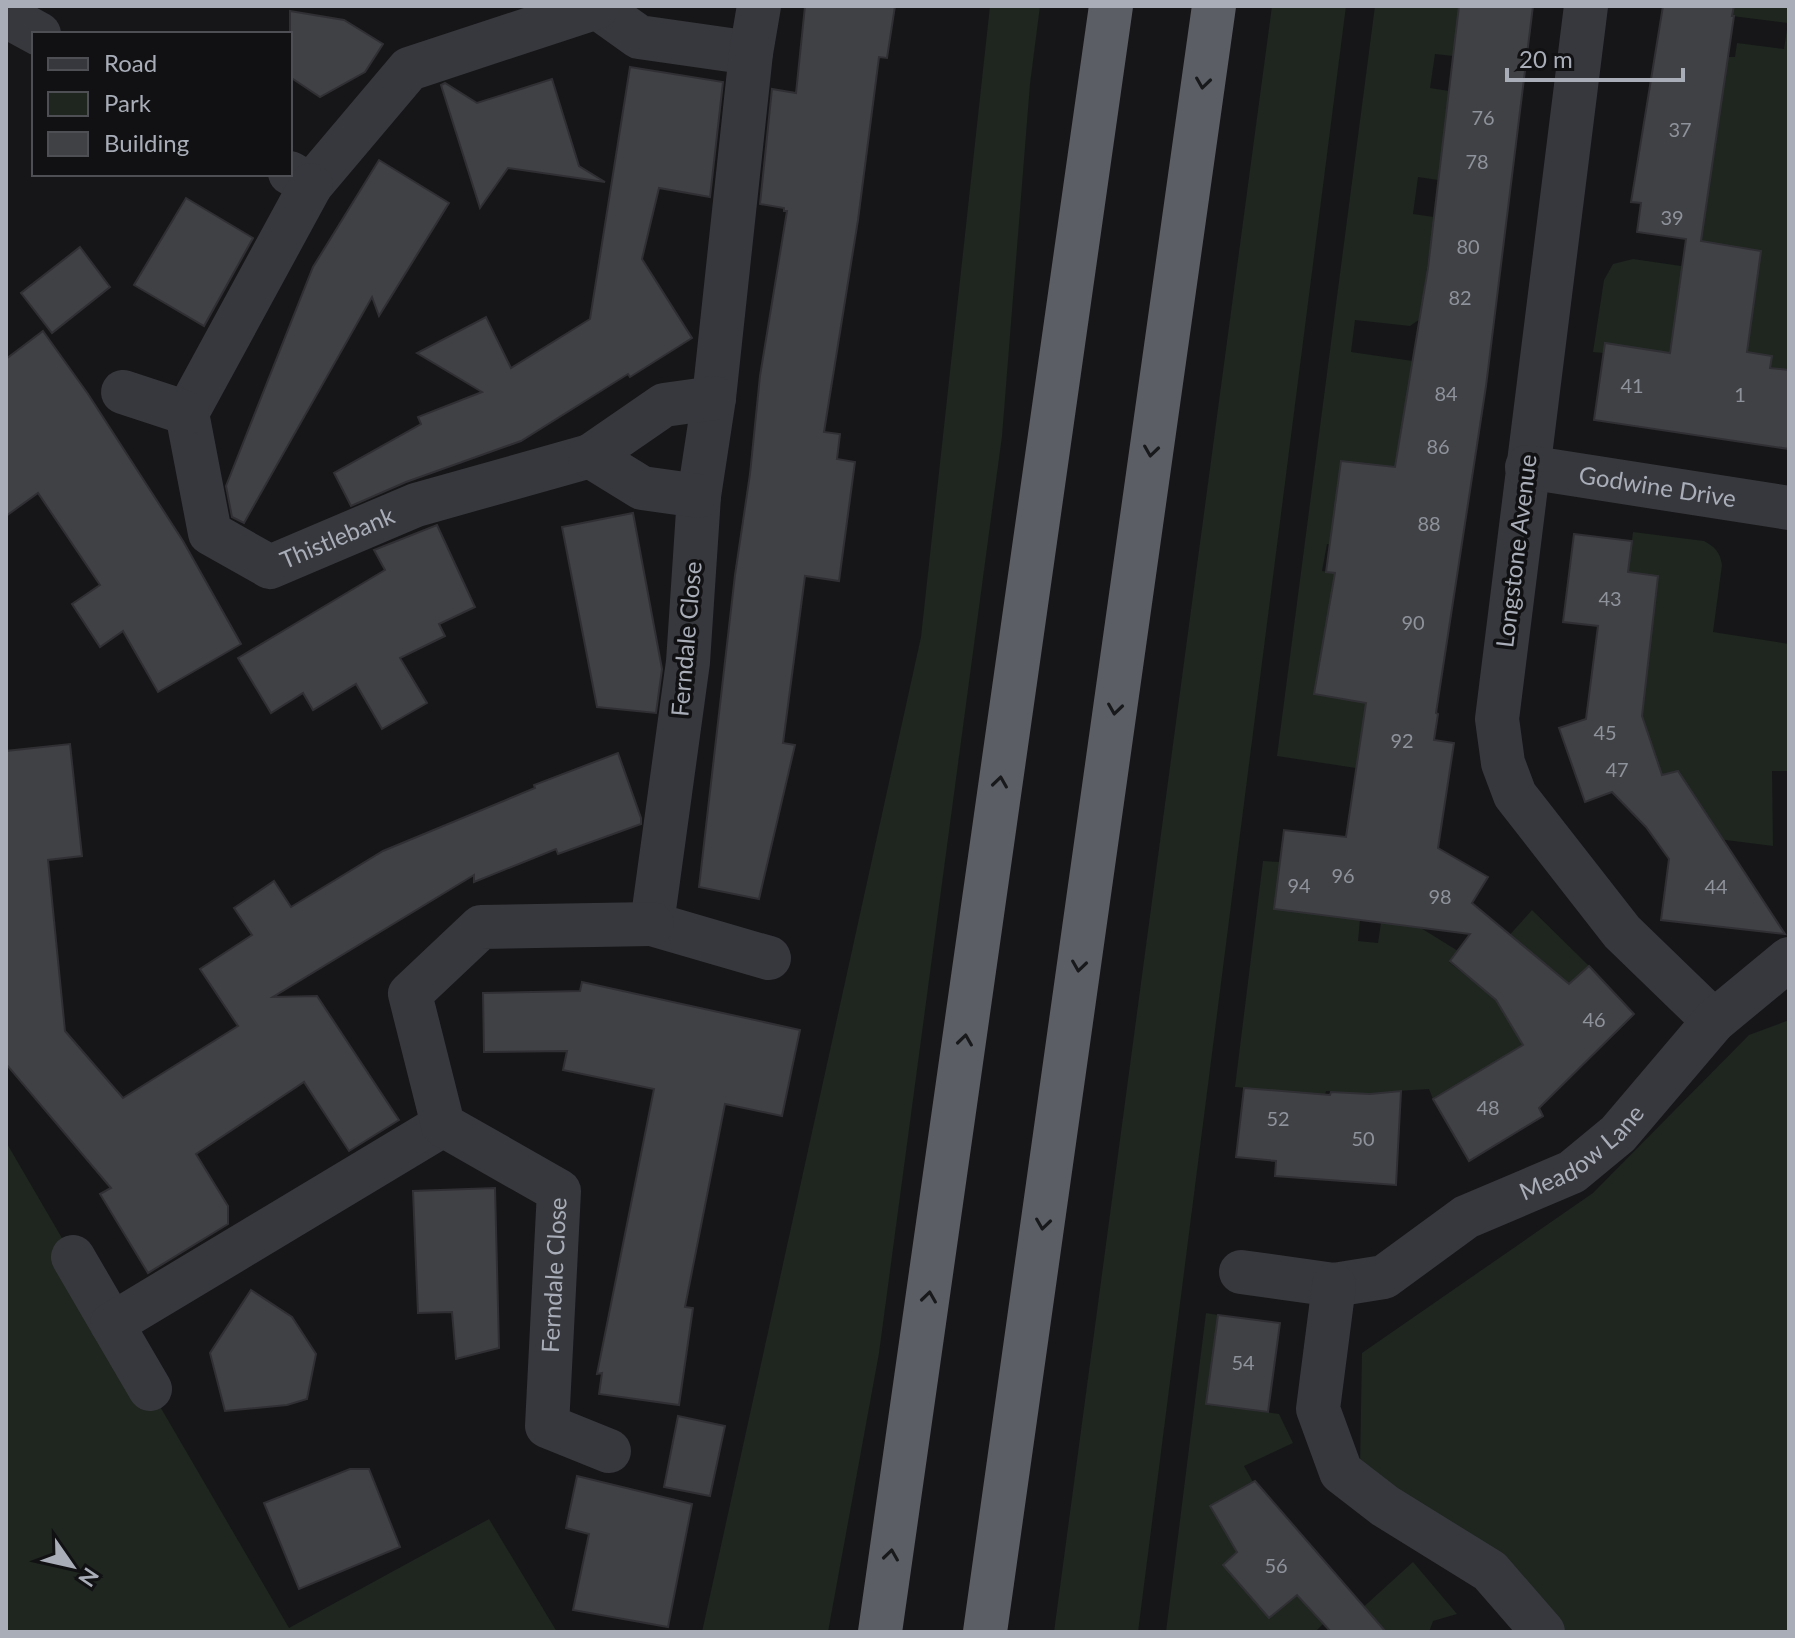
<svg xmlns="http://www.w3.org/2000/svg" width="1795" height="1638" font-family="Lato,sans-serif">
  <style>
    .green { fill: #1e261f }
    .building { fill: #404145; stroke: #303034; stroke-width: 2 }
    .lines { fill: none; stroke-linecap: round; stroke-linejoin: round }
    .minor { stroke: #37383d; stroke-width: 44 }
    .trunk { stroke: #5b5e65; stroke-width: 44 }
    .oneway { stroke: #18191b }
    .labels { text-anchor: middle; stroke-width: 7; stroke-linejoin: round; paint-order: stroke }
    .number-label { font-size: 20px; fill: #8e929b }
    .street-label { font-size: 24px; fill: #a8adb8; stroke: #111113 }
  </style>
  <rect width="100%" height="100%" fill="#161618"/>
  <g class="green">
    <polygon points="990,6 1040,6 1030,84 1002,436 879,1353 828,1632 702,1632 921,637"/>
    <polygon points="1272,6 1346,6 1138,1632 1054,1632"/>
    <polygon points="1375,6 1459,6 1453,56 1435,54 1430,88 1449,91 1438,180 1418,177 1413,214 1434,217 1420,319 1410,326 1355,320 1351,352 1413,361 1396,467 1341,461 1383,552 1327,544 1322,571 1383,580 1322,647 1314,694 1366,703 1356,768 1277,756"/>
    <polygon points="1734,6 1789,6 1789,370 1770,367 1722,349 1680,285 1669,353 1606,344 1604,353 1593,352 1604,280 1613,264 1633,259 1757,277 1761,251 1701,242 1728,57 1735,57 1737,43 1784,49 1788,23 1732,16"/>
    <path d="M1633,532L1704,541C1715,547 1720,552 1722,565L1713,632L1789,644V771H1772L1773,846L1710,838L1667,848L1709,817L1678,771L1662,775L1637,701L1658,576L1628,572Z"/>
    <polygon points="1263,861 1280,862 1275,909 1360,919 1358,941 1378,943 1386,889 1408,920 1458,951 1449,962 1470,979 1532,910 1589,966 1540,1012 1514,1030 1523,1045 1433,1099 1429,1089 1397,1091 1394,1096 1326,1091 1325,1095 1318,1094 1235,1087"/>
    <polygon points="1789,1020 1789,1632 1550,1632 1360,1467 1362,1353 1593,1193 1749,1035"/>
    <polygon points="6,1142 289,1628 489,1519 557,1632 6,1632"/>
    <polygon points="1206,1313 1218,1315 1206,1404 1279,1414 1293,1443 1244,1466 1253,1482 1211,1506 1238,1551 1223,1565 1269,1618 1297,1594 1323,1624 1315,1632 1166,1632"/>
    <polygon points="1413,1562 1457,1614 1433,1621 1429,1632 1336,1632"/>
  </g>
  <g class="building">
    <polygon points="805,6 895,6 887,58 879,57 858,220 824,432 840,434 837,459 855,462 839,581 805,576 783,743 795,745 759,899 699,887 735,575 750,474 760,376 787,211 784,211 784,208 760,204 772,89 796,93"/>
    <polygon points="1459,6 1533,6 1486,386 1436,713 1438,714 1434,740 1454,743 1438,848 1488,877 1472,903 1569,984 1589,966 1634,1014 1539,1108 1543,1116 1469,1161 1433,1099 1523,1045 1496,1000 1450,961 1470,934 1274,909 1284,830 1346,837 1366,703 1314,694 1335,573 1326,572 1341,461 1395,467 1428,268"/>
    <polygon points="1663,6 1734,6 1732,16 1734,16 1701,241 1761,251 1747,352 1772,356 1770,368 1789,370 1789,449 1594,420 1605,343 1670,353 1686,239 1637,232 1641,203 1631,202"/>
    <polygon points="290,11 344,20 383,44 365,72 320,97 290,77"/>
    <polygon points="630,67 723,82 710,197 659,188 642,259 692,338 630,377 628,374 521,441 406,482 351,506 334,473 421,424 418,417 482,392 417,353 486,317 511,368 590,319"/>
    <polygon points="552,79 579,166 605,182 508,168 480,208 441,85 445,83 477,103"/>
    <polygon points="379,160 449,203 379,316 372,297 244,523 232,517 226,486 313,267"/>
    <polygon points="186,198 253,238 204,326 134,285"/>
    <polygon points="80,247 110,287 52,333 21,293"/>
    <polygon points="43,331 88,394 183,541 241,644 158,692 123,631 100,647 72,604 100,585 38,493 6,516 6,359"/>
    <polygon points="633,513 662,669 656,713 597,707 562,527"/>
    <polygon points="437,525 475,607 439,624 445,636 400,658 427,703 382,729 356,684 313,710 303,693 271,713 238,658 385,570 374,550"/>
    <polygon points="1574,534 1632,541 1628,572 1658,576 1642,716 1662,775 1678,771 1785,934 1661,920 1669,859 1646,827 1612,792 1585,802 1559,728 1586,719 1598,626 1563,622"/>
    <polygon points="70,744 82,856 48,860 65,1031 123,1098 238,1026 200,969 252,935 234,908 274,881 291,907 383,851 535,788 534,785 618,753 641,818 641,824 558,854 556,849 474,882 474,875 273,997 317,996 399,1120 349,1151 304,1082 196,1154 228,1206 228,1224 148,1273 100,1194 111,1188 6,1064 6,751"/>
    <polygon points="582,982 800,1030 782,1116 725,1104 685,1307 693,1308 679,1405 599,1394 602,1373 597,1374 654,1089 563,1070 567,1051 484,1052 483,993 580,991"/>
    <polygon points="1244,1088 1330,1095 1331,1092 1370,1094 1401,1091 1396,1185 1275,1176 1276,1161 1236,1157"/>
    <polygon points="495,1188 499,1348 456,1359 452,1312 418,1313 413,1191"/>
    <polygon points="251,1290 292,1317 316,1354 307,1399 287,1405 225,1411 210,1353"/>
    <polygon points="1218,1315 1280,1323 1268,1412 1206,1404"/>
    <polygon points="678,1416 725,1426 710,1496 664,1487"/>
    <polygon points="350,1469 369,1469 400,1547 299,1589 264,1503"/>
    <polygon points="577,1476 692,1504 668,1627 573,1610 589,1534 566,1528"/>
    <polygon points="1255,1481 1386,1632 1331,1632 1297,1595 1269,1618 1223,1565 1237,1552 1210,1506"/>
  </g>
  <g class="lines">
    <g class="minor">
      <polyline points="599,6 597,7 639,37 751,53"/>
      <polyline points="759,6 751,53 714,398 699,496 688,662 652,924 769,958"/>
      <polyline points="1586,6 1497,719 1503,763 1515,795 1622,932 1714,1021"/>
      <polyline points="6,16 39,34"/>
      <polyline points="290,173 311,185 409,69 597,7"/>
      <path id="s1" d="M311,185L187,413L210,533L270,567L416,505L590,456"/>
      <polyline points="123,392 187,413"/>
      <path id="s2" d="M1527,467L1789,508"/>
      <polyline points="699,496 642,488 590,456 664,405 714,398"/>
      <polyline points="73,1257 112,1324"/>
      <path id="s3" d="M1241,1272L1334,1285L1384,1277L1466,1217L1572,1172L1618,1134L1714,1021L1789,959"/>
      <polyline points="1334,1285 1318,1409 1341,1472 1385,1506 1490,1571 1543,1632"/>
      <polyline points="150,1389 112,1324 443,1125"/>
      <path id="s4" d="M609,1451L547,1426L559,1191L443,1125L410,994L481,927L652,924"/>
    </g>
    <g class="trunk">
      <polyline points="880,1632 1111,6"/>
      <polyline points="985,1632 1214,6"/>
    </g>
  </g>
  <defs><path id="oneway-chevron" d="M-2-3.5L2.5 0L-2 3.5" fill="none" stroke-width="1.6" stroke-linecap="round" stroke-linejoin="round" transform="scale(2)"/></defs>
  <g class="oneway">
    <use href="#oneway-chevron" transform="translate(1203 83) rotate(98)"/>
    <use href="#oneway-chevron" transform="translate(1151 451) rotate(98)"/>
    <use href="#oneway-chevron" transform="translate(1115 709) rotate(98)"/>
    <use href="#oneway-chevron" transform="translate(1000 782) rotate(-82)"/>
    <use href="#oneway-chevron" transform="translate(1079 966) rotate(98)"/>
    <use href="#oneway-chevron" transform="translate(965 1040) rotate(-82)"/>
    <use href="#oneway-chevron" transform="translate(1043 1224) rotate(98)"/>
    <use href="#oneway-chevron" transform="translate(929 1297) rotate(-82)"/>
    <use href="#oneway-chevron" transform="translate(891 1555) rotate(-82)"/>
  </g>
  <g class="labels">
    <g class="number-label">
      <text x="1483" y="125">76</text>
      <text x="1680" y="137">37</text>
      <text x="1477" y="169">78</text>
      <text x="1672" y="225">39</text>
      <text x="1468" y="254">80</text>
      <text x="1460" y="305">82</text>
      <text x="1632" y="393">41</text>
      <text x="1446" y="401">84</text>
      <text x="1740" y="402">1</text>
      <text x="1438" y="454">86</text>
      <text x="1429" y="531">88</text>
      <text x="1610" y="606">43</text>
      <text x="1413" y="630">90</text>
      <text x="1605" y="740">45</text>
      <text x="1402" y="748">92</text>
      <text x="1617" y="777">47</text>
      <text x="1343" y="883">96</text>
      <text x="1299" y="893">94</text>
      <text x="1716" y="894">44</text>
      <text x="1440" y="904">98</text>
      <text x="1594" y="1027">46</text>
      <text x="1488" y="1115">48</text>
      <text x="1278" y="1126">52</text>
      <text x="1363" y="1146">50</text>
      <text x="1243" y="1370">54</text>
      <text x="1276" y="1573">56</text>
    </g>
    <g class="street-label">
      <text dy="8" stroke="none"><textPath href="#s2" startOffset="132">Godwine Drive</textPath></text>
      <text dy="8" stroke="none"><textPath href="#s1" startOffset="524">Thistlebank</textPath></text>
      <text transform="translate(1517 551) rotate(-83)" y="8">Longstone Avenue</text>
      <text transform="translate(687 639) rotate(-85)" y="8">Ferndale Close</text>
      <text dy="8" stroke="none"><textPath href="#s3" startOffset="380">Meadow Lane</textPath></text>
      <text dy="8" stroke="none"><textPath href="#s4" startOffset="218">Ferndale Close</textPath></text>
    </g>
  </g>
  <rect width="1795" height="1638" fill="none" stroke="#a8adb8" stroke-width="16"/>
  <rect x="32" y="32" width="260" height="144" fill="#111113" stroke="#4d4f55" stroke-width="2"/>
  <rect x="48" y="58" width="40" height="12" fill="#37383d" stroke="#4d4f55" stroke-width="2"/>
  <text x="104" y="72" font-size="24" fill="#a8adb8">Road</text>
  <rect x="48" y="92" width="40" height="24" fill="#1e261f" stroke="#4d4f55" stroke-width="2"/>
  <text x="104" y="112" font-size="24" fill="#a8adb8">Park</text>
  <rect x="48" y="132" width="40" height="24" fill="#404145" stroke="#4d4f55" stroke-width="2"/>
  <text x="104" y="152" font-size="24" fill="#a8adb8">Building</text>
  <g transform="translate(72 1566) rotate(124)" stroke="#111113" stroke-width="6" paint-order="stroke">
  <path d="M0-6L14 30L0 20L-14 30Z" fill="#a8adb8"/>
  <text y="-12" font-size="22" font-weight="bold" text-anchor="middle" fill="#a8adb8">N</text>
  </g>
  <path d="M1507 68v12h176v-12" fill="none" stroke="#a8adb8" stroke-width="4"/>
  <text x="1519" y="68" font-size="24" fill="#a8adb8" stroke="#111113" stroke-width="6" paint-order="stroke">20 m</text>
</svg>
